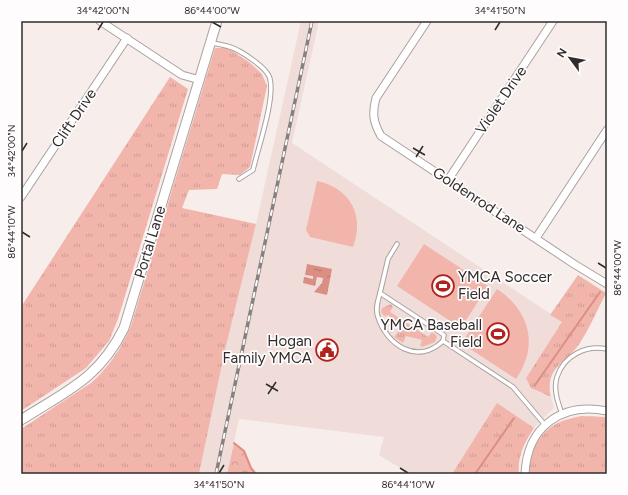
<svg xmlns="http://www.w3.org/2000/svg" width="628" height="495" font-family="Figtree,sans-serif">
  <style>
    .built { fill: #f0ddda }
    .grass { fill: url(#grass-tufts) }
    .forest { fill: url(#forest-crowns) }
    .garden { fill: #f1b5ac }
    .water { fill: url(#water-ripples) }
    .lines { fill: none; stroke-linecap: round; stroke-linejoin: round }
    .stream { stroke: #db8f84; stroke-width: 2 }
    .service-casing { stroke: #aaa1a0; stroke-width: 5.5 }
    .minor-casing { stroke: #aaa1a0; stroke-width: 9 }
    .tertiary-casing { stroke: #aaa1a0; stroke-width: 11 }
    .service { stroke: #fff; stroke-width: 3.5 }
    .minor { stroke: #fff; stroke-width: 7 }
    .tertiary { stroke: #fff; stroke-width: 9 }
    .rail-casing { stroke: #86807f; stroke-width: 3.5 }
    .rail { stroke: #fefcfc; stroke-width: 2; stroke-dasharray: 6; stroke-linecap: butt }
    .ticks { fill: none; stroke: #2f2c2b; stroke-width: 1.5 }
    .labels { text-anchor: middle; stroke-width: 3.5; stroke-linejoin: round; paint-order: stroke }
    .street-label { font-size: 15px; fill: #2f2c2b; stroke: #fefcfc }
    .poi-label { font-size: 15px; fill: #2f2c2b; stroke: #fefcfc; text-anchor: end }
    .neatline { fill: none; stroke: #2f2c2b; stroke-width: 1.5 }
    .ticks-label { font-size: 10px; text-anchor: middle; fill: #2f2c2b }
  </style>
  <defs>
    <pattern id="grass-tufts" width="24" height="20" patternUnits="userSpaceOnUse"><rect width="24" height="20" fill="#f1b5ac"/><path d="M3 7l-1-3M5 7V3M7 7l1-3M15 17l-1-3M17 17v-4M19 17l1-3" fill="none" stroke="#cf9c94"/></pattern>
    <pattern id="forest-crowns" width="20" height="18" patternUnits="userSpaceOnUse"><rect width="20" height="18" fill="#f1b5ac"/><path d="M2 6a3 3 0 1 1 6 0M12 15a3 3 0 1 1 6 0" fill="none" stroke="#cf9c94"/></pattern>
    <pattern id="water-ripples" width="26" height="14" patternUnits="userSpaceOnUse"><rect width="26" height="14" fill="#db8f84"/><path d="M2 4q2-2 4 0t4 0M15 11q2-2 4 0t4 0" fill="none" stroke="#b2756c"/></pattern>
  </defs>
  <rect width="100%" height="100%" fill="#f7edeb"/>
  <polygon class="built" points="301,21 319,21 292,143 563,322 526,378 536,391 551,397 554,408 534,428 497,404 452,474 410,474 379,455 384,437 239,419 227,474 199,474 225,350 256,224"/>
  <g class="grass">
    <path d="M215,48H228L249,62L262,74L267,86L250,167L240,175L222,174L217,189L189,190L182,208L256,224L225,350L199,474H21V429L91,383C109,367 121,349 131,326Z"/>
    <polygon points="170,77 188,89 118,319 109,341 86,368 21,411 21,307"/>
    <path d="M578,275L606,293C598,309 590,327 580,343C567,363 544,367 551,397L531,388L526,378L562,322L550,315Z"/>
    <polygon points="391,304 393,307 390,312 428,337 432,332 437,336 435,342 422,347 420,345 422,340 406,336 403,343 394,337 399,331 389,315 384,316 381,312 382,308"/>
    <path d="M497,403L534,428C525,441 517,457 519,474H452Z"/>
    <path d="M581,416L607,417V474H530C528,454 540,430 560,422C566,419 574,418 581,416Z"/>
  </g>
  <polygon class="forest" points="234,443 244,451 251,468 256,474 227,474"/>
  <g class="garden">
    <path d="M317,181C350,188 365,215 353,247L310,237L306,230Z"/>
    <polygon points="424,244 488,286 461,328 397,286"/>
    <path d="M497,289C530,311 539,346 516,379L467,347L465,338Z"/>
  </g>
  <polygon class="water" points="307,264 332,269 327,295 314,292 322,283 323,278 317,277 315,286 303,283 304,277 313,279 313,276 305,275"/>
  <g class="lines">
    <g class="stream">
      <polyline points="535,385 600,292"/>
      <polyline points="234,443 244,451 251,468 256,474"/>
      <polyline points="475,474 514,418"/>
    </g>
    <g class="service-casing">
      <g id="service">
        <path d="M212,43C218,44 224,45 230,47C240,50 268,68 270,79C275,100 258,148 253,170L239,179"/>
        <polyline points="397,244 388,259 380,293 444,335 443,341 513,387 545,425"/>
        <path d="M380,293C378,300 375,309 378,317C387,346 418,365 443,341"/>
        <path d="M562,414C558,403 553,389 557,377C564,355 586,345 607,349"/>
      </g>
    </g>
    <g class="minor-casing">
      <g id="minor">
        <polyline points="100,21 182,75 200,80"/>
        <path d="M427,21L376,98C372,113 373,122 381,136L574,264L607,284"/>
        <polyline points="448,180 553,21"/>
        <polyline points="21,197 127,38"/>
        <polyline points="536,238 607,130"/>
        <path d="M525,474C527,427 561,402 607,411"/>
      </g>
    </g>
    <g class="tertiary-casing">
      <path id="tertiary" d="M21,420C66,391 99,379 124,328L217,21"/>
    </g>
    <use href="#service" class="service"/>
    <use href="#minor" class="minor"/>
    <use href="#tertiary" class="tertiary"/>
    <g class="rail-casing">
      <polyline id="rail" points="216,474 312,21"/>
    </g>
    <use href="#rail" class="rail"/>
  </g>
  <path class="ticks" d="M212,22L221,27M98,30L103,22M495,30L500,22M413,148L425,155M22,151L27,143M416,157L423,146M22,232L30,237M598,263L606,268M266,384L278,391M268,394L276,382M400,468L408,473M219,473L224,465"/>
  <defs>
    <g id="stadium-ring" transform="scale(1.15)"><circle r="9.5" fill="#fefcfc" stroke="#b1221b" stroke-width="1.5"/><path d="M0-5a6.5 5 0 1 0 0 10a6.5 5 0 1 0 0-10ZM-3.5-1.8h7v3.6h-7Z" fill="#b1221b"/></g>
    <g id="civic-ring" transform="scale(1.15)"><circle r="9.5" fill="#fefcfc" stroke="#b1221b" stroke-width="1.5"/><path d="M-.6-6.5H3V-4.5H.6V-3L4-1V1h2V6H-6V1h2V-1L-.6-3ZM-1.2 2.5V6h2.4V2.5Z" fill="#b1221b"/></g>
  </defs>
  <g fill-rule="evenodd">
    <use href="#stadium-ring" x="443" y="286"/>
    <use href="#stadium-ring" x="498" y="334"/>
    <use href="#civic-ring" x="327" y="350"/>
  </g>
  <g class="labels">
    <g class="street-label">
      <text transform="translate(501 100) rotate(-56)" y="5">Violet Drive</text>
      <text transform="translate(74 118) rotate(-56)" y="5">Clift Drive</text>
      <text transform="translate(479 200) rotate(33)" y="5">Goldenrod Lane</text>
      <text transform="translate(150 242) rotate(-73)" y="5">Portal Lane</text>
    </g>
    <g class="poi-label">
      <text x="458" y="282" text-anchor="start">YMCA Soccer<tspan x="458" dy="17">Field</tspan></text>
      <text x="482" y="330">YMCA Baseball<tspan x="482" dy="17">Field</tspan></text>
      <text x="312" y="346">Hogan<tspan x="312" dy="17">Family YMCA</tspan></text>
    </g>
  </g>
  <rect width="628" height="495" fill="none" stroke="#fefcfc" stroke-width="44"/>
  <g transform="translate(570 58) rotate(302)" stroke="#fefcfc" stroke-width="3" paint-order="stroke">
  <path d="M0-3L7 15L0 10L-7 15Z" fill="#2f2c2b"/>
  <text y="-6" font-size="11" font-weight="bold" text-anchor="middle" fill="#2f2c2b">N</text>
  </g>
  <rect x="22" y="22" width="584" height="451" class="neatline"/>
  <g class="ticks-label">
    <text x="103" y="14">34°42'00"N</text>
    <text x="212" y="14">86°44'00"W</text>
    <text x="500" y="14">34°41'50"N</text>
    <text transform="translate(11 151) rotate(-90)" y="4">34°42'00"N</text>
    <text transform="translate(11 232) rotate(-90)" y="4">86°44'10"W</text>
    <text transform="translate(617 268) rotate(-90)" y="4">86°44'00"W</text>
    <text x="219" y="488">34°41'50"N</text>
    <text x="408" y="488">86°44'10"W</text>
  </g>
</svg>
